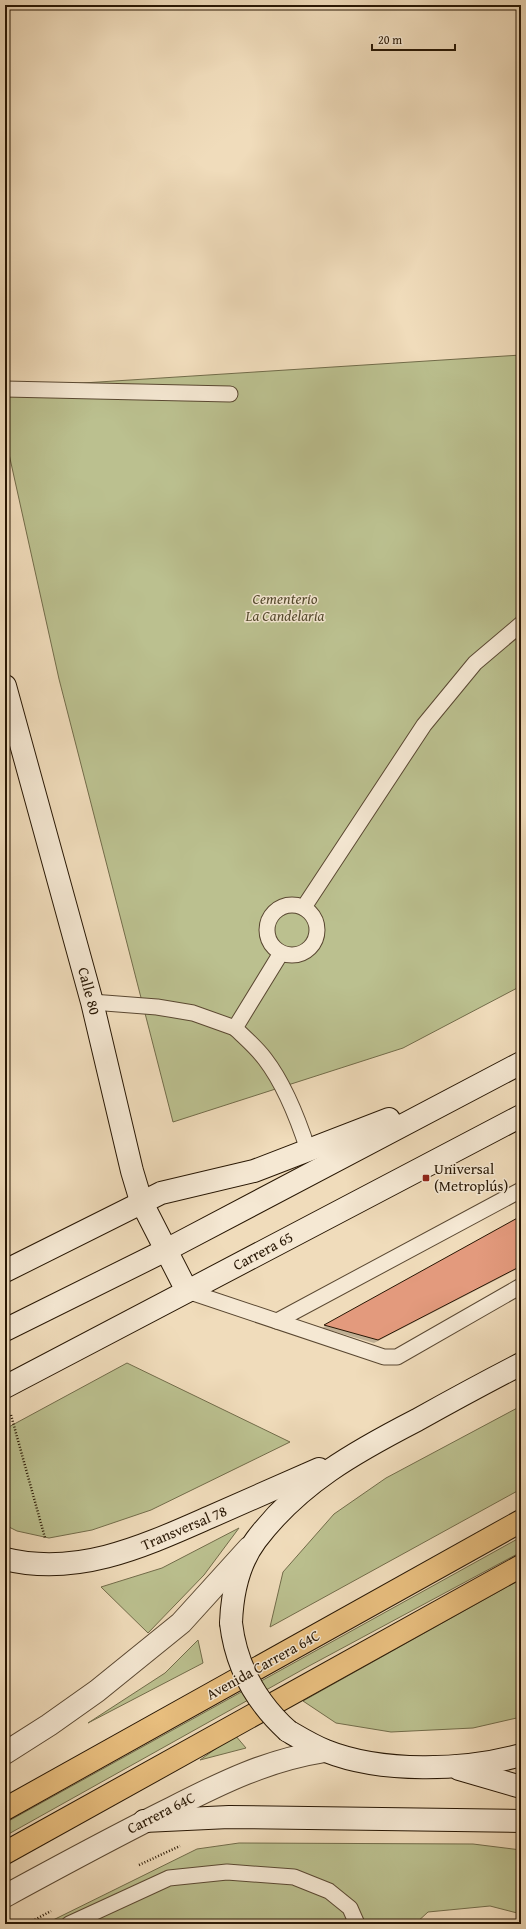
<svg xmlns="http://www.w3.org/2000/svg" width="526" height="1929" font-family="'Gentium Book Plus',serif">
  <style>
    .green { fill: #bbc08f; stroke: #726c4a }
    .shadow { fill: #0003 }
    .building { fill: #e39a7d; stroke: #281704 }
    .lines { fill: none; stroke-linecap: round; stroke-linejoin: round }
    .service-casing { stroke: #5a4832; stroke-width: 17 }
    .tertiary-casing { stroke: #5a4832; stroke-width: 24 }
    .secondary-casing { stroke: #281704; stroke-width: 24 }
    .primary-casing { stroke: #281704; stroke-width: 24 }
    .path { stroke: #281704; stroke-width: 2.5; stroke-dasharray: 1 2; stroke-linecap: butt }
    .service { stroke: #f5e8d3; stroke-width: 15 }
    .tertiary { stroke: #f5e8d3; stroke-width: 22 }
    .secondary { stroke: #f5e8d3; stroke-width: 22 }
    .primary { stroke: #e8be7e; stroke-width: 22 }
    .secondary-bridge-casing { stroke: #281704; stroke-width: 24; stroke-linecap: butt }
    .secondary-bridge { stroke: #f5e8d3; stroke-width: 22 }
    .poi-dot { fill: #8f2418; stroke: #f5e8d3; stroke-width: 1.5 }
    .labels { text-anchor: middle; stroke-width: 3; stroke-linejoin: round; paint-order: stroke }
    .park-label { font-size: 15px; font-style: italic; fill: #544a2e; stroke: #f5e8d3 }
    .street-label { font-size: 15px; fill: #281704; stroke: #f5e8d3 }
    .poi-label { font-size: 15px; fill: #281704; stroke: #f5e8d3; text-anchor: start }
  </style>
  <rect width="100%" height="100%" fill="#f0dcbb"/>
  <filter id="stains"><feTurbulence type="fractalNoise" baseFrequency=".005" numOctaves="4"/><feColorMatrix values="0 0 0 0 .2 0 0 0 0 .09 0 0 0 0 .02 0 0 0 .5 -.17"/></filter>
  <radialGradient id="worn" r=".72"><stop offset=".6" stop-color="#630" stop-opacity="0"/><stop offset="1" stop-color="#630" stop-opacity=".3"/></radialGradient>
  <g class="green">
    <polygon points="345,5 439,5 345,9"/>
    <polygon points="521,355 521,986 403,1048 173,1122 59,679 5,436 5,388"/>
    <polygon points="127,1363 290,1442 151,1510 92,1530 49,1538 17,1531 5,1525 5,1429"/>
    <polygon points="521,1406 521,1489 270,1627 283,1572 334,1514 386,1478"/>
    <polygon points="239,1528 204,1575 148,1633 101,1587 162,1568"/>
    <polygon points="521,1537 521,1552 309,1666 5,1836 5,1823"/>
    <polygon points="521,1579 521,1717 473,1728 391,1732 336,1723 303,1701"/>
    <polygon points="198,1640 203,1663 88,1723 165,1673"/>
    <polygon points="235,1735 246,1748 200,1760"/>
    <polygon points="239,1843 473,1844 521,1850 521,1914 490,1906 428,1912 415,1924 45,1924 197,1849"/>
  </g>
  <polygon class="shadow" points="521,1217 521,1267 374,1343 322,1328"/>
  <polygon class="building" points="521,1216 521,1266 378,1340 324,1325"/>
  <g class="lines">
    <g class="service-casing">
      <g id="service">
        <polyline points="5,389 230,394"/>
        <circle cx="292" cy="930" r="25"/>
        <polyline points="304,907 424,725 475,663 521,624"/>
        <polyline points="92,1002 157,1007 193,1013 235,1028 281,953"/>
        <path d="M235,1028C245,1038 256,1047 265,1059C285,1085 298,1119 308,1150"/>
        <polyline points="187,1291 384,1357 397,1357 521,1286"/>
        <polyline points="277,1321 521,1190"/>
        <polyline points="69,1924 169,1878 227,1872 294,1877 329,1891 350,1908 357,1924"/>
      </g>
    </g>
    <g class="tertiary-casing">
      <g id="tertiary">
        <polyline points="5,1753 49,1725 97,1691 181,1623 249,1548"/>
        <path d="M5,1896C60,1866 115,1836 172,1808C223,1782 268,1760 325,1751"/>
      </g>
    </g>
    <g class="secondary-casing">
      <g id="secondary">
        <polyline points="5,686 92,1002 132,1171 141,1201 187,1291"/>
        <polyline points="5,1271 161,1193 254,1171 389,1119"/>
        <polyline points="5,1330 166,1250 521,1063"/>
        <polyline points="5,1387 521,1116"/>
        <path d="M5,1559C78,1577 144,1546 210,1517C246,1501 282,1485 319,1469"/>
        <path d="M231,1623C232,1595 238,1564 256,1540C299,1483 355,1452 417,1420C451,1401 486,1382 521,1364"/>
        <path d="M288,1731C300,1738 313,1746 326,1751C381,1773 464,1771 521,1755"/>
        <polyline points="459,1769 521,1787"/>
        <polyline points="144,1821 229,1817 521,1821"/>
      </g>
    </g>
    <g class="primary-casing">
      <g id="primary">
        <polyline points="5,1809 521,1521"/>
        <polyline points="5,1853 521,1566"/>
      </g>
    </g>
    <g class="path">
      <polyline points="11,1415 45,1538"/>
      <polyline points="139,1865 180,1846"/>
      <polyline points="27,1924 51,1911"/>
    </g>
    <use href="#service" class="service"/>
    <use href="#tertiary" class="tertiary"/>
    <use href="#secondary" class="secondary"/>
    <use href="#primary" class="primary"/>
    <g class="secondary-bridge-casing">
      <path id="secondary-bridge" d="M231,1623C236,1666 256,1702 288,1731"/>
    </g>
    <use href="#secondary-bridge" class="secondary-bridge"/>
  </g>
  <rect class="poi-dot" x="422" y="1174" width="8" height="8" rx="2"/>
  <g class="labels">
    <g class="park-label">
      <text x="285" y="604">Cementerio<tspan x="285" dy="17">La Candelaria</tspan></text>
    </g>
    <g class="street-label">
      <text transform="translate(89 991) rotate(75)" y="5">Calle 80</text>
      <text transform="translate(263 1251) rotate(-28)" y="5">Carrera 65</text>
      <text transform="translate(184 1528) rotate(-23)" y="5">Transversal 78</text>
      <text transform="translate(263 1665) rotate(-29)" y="5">Avenida Carrera 64C</text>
      <text transform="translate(161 1813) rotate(-27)" y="5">Carrera 64C</text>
    </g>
    <g class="poi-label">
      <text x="434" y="1174">Universal<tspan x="434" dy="17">(Metroplús)</tspan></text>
    </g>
  </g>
  <rect width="526" height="1929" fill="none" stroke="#f0dcbb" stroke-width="20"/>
  <rect x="6" y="6" width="514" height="1917" fill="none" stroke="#281704" stroke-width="2"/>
  <rect x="10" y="10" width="506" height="1909" fill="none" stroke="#281704"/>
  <path d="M372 44v6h83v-6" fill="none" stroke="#281704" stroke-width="2"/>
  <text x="378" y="44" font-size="12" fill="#281704" stroke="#f5e8d3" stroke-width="3" paint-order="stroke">20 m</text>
  <rect width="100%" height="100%" filter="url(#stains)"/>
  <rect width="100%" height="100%" fill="url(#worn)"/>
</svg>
